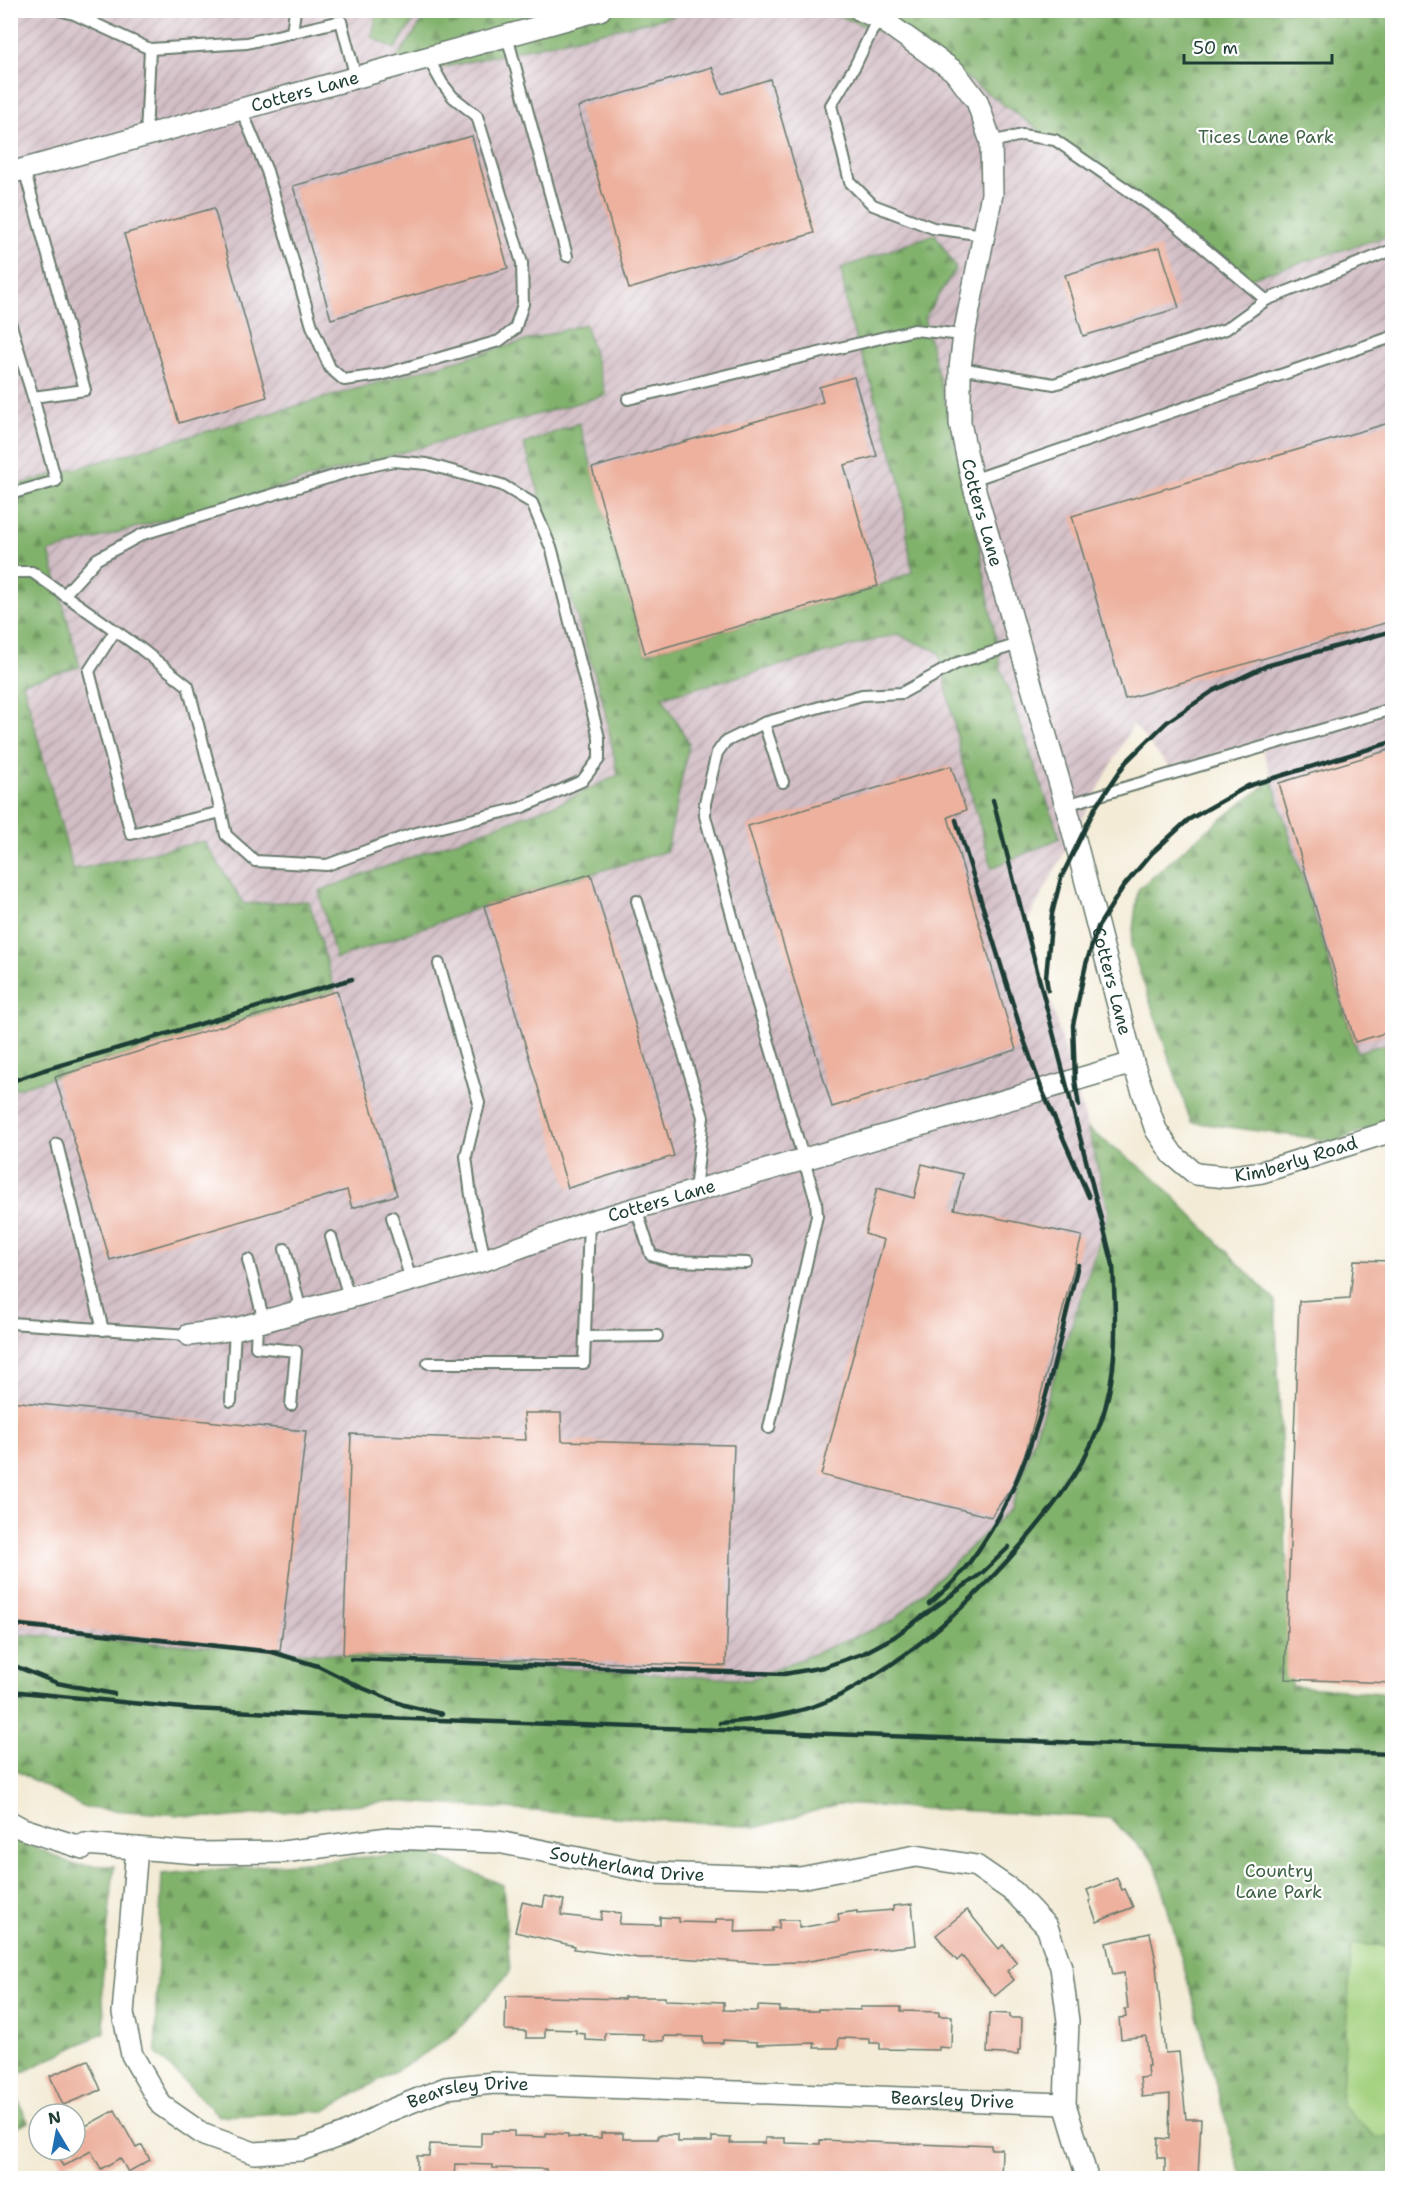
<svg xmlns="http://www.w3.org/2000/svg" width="1403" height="2189" font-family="'Shantell Sans',sans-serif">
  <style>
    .industrial { fill: url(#industrial-furrows) }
    .forest { fill: url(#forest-firs); stroke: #507850; stroke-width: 1.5 }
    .park { fill: #a2d07d; stroke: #608658; stroke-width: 1.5 }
    .building { fill: #edb19e }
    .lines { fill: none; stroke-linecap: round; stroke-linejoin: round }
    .service-casing { stroke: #697a6d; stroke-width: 14 }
    .minor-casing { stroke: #697a6d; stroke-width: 24 }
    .service { stroke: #fff; stroke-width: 10 }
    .minor { stroke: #fff; stroke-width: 21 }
    .rail { stroke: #1f3d34; stroke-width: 4.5 }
    .labels { text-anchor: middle; stroke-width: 4.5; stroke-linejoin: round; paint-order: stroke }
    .street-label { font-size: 18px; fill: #1f3d34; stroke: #fff }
    .park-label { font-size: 18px; fill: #406246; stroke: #fff }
  </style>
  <defs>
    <pattern id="industrial-furrows" width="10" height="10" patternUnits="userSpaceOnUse" patternTransform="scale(1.5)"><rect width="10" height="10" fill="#d2bdc5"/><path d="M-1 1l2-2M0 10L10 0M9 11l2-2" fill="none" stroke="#aa9ba1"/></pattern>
    <pattern id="forest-firs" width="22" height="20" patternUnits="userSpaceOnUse" patternTransform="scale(1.5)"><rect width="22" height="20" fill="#81b26c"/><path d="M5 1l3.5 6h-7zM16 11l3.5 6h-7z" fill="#69925a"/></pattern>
  </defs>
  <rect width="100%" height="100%" fill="#fff"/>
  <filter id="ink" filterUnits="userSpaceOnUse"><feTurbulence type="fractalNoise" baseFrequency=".0167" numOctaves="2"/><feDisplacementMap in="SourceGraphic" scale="12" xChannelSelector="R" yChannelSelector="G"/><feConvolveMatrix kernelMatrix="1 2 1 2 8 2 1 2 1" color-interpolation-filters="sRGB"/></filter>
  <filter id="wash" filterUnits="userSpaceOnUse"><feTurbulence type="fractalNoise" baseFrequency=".008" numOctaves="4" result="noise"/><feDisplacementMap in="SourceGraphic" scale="24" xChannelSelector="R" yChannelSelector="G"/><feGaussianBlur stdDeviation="1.35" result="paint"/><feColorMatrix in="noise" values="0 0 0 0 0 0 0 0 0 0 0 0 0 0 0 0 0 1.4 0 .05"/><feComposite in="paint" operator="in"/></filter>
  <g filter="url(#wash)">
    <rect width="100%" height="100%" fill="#f3ebd6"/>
    <polygon class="industrial" points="11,11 429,11 383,80 696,11 827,11 929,51 1192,240 1243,280 1392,235 1392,1042 1357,1052 1260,741 1169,767 1133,724 1027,922 1088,1129 1109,1212 1011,1508 893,1621 750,1680 11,1634 10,1086 16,1089 244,904 203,841 74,870 23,682 80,667 48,552 606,394 585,324 11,487"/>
    <g class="forest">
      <polygon points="377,11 377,10 420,11 395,49 372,37"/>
      <polygon points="429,11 696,11 382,81"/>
      <polygon points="827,11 1392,11 1392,235 1243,280 1192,240 929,51"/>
      <polygon points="935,234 956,268 924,318 975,523 1001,669 1060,838 992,868 962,761 939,652 897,634 662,697 689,743 667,851 484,906 336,959 319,891 562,802 618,775 603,702 524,444 579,423 645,653 878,586 912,572 901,484 872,386 848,315 841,268"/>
      <polygon points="585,324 606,395 49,552 80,667 23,683 73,870 204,841 244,904 309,901 335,991 15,1089 10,1086 10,487"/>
      <polygon points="1272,780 1357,1052 1392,1042 1392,1120 1335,1141 1191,1122 1131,946 1138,890 1196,839"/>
      <polygon points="1088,1129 1154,1177 1275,1301 1292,1686 1392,1694 1392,2173 1373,2178 1246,2178 1240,2172 1155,1862 1110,1818 838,1804 759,1827 392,1801 221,1818 85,1808 11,1768 10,1634 750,1680 893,1621 1011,1508 1109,1212"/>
      <polygon points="11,1836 75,1865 114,1866 102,1983 105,2032 11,2078"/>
      <polygon points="425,1852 503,1885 510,1972 455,2033 416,2059 325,2111 219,2116 156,2053 156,2006 162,1874"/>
      <polygon points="11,2083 28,2122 11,2131 10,2131"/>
    </g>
    <polygon class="park" points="1352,1944 1392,1946 1392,2135 1377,2138 1341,2105"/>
    <g id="blocks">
      <g class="building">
        <polygon points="712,67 722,94 770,79 814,233 629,289 578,107"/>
        <polygon points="472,136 508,268 331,319 293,186"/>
        <polygon points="214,208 267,397 179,423 124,234"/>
        <polygon points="1160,247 1179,308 1083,336 1065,275"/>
        <polygon points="854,377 877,456 844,465 878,586 645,653 592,468 823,402 819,387"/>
        <polygon points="1392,422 1392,621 1125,699 1072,516"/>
        <polygon points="1392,749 1392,1031 1355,1042 1279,783"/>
        <polygon points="951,766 966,810 948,817 1016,1050 832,1107 748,826"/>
        <polygon points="591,874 674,1156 568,1188 484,906"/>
        <polygon points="337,991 397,1195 352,1208 347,1190 110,1260 55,1077"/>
        <polygon points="922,1164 963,1174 954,1209 1082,1236 1027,1448 1012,1487 991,1517 821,1475 884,1240 865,1234 877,1188 914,1198"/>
        <polygon points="1354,1260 1392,1261 1392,1683 1285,1679 1299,1301 1350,1298"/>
        <polygon points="10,1401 306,1431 280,1651 10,1622"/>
        <polygon points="524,1413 561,1413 562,1441 734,1445 726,1666 343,1655 351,1434 526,1440"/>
        <polygon points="1117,1878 1122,1890 1125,1889 1133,1907 1097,1922 1089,1901 1091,1900 1087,1890"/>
        <polygon points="545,1896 564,1900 561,1915 601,1920 602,1911 621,1913 619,1924 660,1925 660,1917 679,1918 679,1922 716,1923 716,1919 736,1919 735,1932 772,1931 772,1928 779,1928 779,1920 799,1920 799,1928 839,1921 838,1914 857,1911 857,1913 893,1910 893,1906 912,1904 916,1945 873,1950 804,1962 759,1963 678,1958 639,1958 574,1949 575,1946 515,1932 522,1902 543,1907"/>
        <polygon points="967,1910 999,1949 1003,1945 1017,1963 1007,1971 1014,1980 995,1996 962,1956 957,1961 936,1935"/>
        <polygon points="1150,1933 1157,1966 1156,1966 1165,2053 1179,2052 1186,2119 1201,2119 1198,2178 1165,2178 1165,2158 1157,2158 1158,2138 1169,2139 1170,2094 1142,2097 1140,2078 1148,2077 1147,2066 1149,2066 1146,2036 1121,2039 1119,2018 1126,2017 1125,2009 1128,2009 1124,1973 1113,1975 1106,1943"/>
        <polygon points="506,1996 624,1999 624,1997 665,1997 665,2000 724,2002 724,2010 758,2011 758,2006 780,2007 779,2011 818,2011 818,2009 860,2010 860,2007 901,2007 901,2011 939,2012 939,2016 952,2016 951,2048 939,2047 939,2050 880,2049 880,2043 870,2043 870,2039 839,2038 838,2048 814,2048 815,2043 757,2045 757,2042 723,2040 723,2043 703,2043 703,2037 664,2036 664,2041 643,2040 643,2034 605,2033 605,2041 585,2040 585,2034 576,2033 576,2030 545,2029 545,2038 526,2038 526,2031 505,2030"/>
        <polygon points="989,2013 1010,2014 1010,2018 1022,2018 1021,2050 1018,2050 1018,2055 987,2053"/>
        <polygon points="88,2060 101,2090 63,2105 50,2076"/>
        <polygon points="115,2110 136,2148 142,2145 150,2160 128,2172 120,2158 101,2169 91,2151 63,2166 56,2155 64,2150 75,2150 75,2143 82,2139 78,2130"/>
        <polygon points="493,2131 514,2131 514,2136 546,2137 546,2133 568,2134 568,2137 601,2138 601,2133 623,2133 623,2139 658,2139 658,2135 677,2135 677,2142 712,2142 712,2137 731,2138 730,2143 765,2143 765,2138 785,2138 785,2143 820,2144 820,2140 968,2146 968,2144 991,2145 991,2149 1002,2149 1001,2178 611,2177 546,2174 546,2169 493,2168 493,2165 455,2164 454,2178 417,2176 417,2156 429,2156 430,2144 481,2146 481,2133 492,2133"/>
      </g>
    </g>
  </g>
  <g filter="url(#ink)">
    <use href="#blocks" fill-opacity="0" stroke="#697a6d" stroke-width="1.5"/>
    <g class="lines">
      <g class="service-casing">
        <g id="service">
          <polyline points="59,10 74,14 150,49"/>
          <polyline points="878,18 855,66 831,105 850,182 873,205 933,228 984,235"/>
          <polyline points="292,33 295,10"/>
          <polyline points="507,36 567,256"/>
          <polyline points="241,109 267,171 312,326 330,368 344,380 381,375 499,341 515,329 523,304 522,263 477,116 453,97 442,83 428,58"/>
          <polyline points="146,136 150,49 247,43 341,21 356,78"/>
          <polyline points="991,142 1022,135 1055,140 1167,217 1266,300"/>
          <polyline points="10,322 33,397 85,390 24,169"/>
          <polyline points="960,368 1054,384 1226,329 1266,300 1392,250"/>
          <polyline points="628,399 914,330 964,335"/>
          <polyline points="972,480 1392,337"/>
          <polyline points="10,494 56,481 33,397"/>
          <polyline points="10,572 32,572 140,648 188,686 221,812 131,834 89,671 115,631"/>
          <polyline points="64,595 97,559 143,534 357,469 393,461 427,464 502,485 532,503 552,550 599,738 599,759 582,781 520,808 412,834 327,865 255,861 226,835 221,812"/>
          <polyline points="764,723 783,782"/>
          <polyline points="1066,805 1392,709"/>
          <polyline points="637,901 703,1117 695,1191"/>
          <polyline points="439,964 479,1103 466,1156 471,1196 485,1260"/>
          <polyline points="57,1144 103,1330"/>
          <polyline points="636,1208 651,1255 670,1261 747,1263"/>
          <polyline points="392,1217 411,1280"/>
          <polyline points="331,1237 349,1297"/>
          <polyline points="285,1249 301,1311"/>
          <polyline points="248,1260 264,1321"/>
          <polyline points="10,1323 189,1335"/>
          <polyline points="257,1323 256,1347 296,1351 291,1405"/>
          <polyline points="585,1337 657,1336"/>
          <polyline points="428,1363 584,1363 589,1222"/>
          <polyline points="231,1401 235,1329"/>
          <polyline points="769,1428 817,1216 816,1201 738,938 705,816 705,803 717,753 725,742 764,723 862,695 902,693 957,663 1019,644"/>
        </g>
      </g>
      <g class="minor-casing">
        <g id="minor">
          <path id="s1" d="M860,10L881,19L954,71L977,101L991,142L992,194L964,335L960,368V423L972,480L1066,805L1133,1063L1156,1130L1173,1155L1196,1174L1226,1177L1262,1172L1392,1131"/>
          <path id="s2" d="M10,173L600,10"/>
          <path id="s3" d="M189,1335L235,1329L485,1260L589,1222L1133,1063"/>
          <path id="s4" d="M10,1822L23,1829L83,1848L85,1844L197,1853L283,1852L388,1838L498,1842L653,1873L800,1878L916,1856L976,1866L1014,1892L1047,1927L1061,1967L1068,2021L1065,2104L1086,2174"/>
          <path id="s5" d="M137,1848L123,2013L132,2055L161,2105L204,2135L254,2153L301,2150L344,2134L391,2110L446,2088L494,2083L1065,2104"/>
        </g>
      </g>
      <use href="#service" class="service"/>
      <use href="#minor" class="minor"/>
      <g class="rail">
        <polyline points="956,820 1024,1040 1042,1090 1089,1197"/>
        <polyline points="1048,990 1046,977 1052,914 1061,878 1095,808 1126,762 1167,722 1213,691 1266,666 1392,631"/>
        <polyline points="10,1082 44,1070 352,979"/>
        <polyline points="1079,1106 1075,1080 1073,1025 1086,964 1098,927 1123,887 1152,853 1188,820 1248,786 1392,742"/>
        <path d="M929,1604C938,1596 948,1588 956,1579C1032,1492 1051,1374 1078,1265"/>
        <polyline points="17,1625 272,1652 318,1666 360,1687 404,1705 442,1714"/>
        <polyline points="351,1659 784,1674 824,1667 864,1653 894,1637 982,1573 1009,1547"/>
        <polyline points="10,1664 57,1683 114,1694"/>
        <polyline points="10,1691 193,1709 354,1717 1392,1754"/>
        <path d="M720,1723C757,1720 795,1715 830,1700C851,1691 870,1678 889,1666C940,1631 982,1591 1022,1544C1053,1508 1081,1471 1099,1427C1119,1374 1116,1320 1113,1265L993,800"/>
      </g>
    </g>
  </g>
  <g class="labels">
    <g class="street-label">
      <text dy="6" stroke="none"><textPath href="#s2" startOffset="306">Cotters Lane</textPath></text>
      <text dy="6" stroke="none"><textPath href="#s1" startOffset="570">Cotters Lane</textPath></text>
      <text dy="6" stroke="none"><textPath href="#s1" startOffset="1056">Cotters Lane</textPath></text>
      <text dy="6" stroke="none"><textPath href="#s1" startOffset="1374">Kimberly Road</textPath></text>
      <text dy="6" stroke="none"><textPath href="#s3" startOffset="492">Cotters Lane</textPath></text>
      <text dy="6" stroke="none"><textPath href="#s4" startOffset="628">Southerland Drive</textPath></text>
      <text dy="6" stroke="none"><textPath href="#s5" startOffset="598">Bearsley Drive</textPath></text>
      <text dy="6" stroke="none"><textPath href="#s5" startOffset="1084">Bearsley Drive</textPath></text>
    </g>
    <g class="park-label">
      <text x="1266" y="143">Tices Lane Park</text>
      <text x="1279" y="1877">Country<tspan x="1279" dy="21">Lane Park</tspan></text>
    </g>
  </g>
  <rect width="1403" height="2189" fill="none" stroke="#fff" stroke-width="36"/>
  <g transform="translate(57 2132) rotate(350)"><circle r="28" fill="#ffffff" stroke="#a5b1ae" stroke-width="1.5"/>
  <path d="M0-4.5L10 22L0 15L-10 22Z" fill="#1f6fb2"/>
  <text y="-9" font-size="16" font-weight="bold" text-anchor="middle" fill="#1f3d34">N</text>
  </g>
  <path d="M1184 54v9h148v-9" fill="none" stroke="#1f3d34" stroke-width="3"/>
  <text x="1193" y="54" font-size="18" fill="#1f3d34" stroke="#ffffff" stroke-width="4.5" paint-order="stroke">50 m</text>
</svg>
